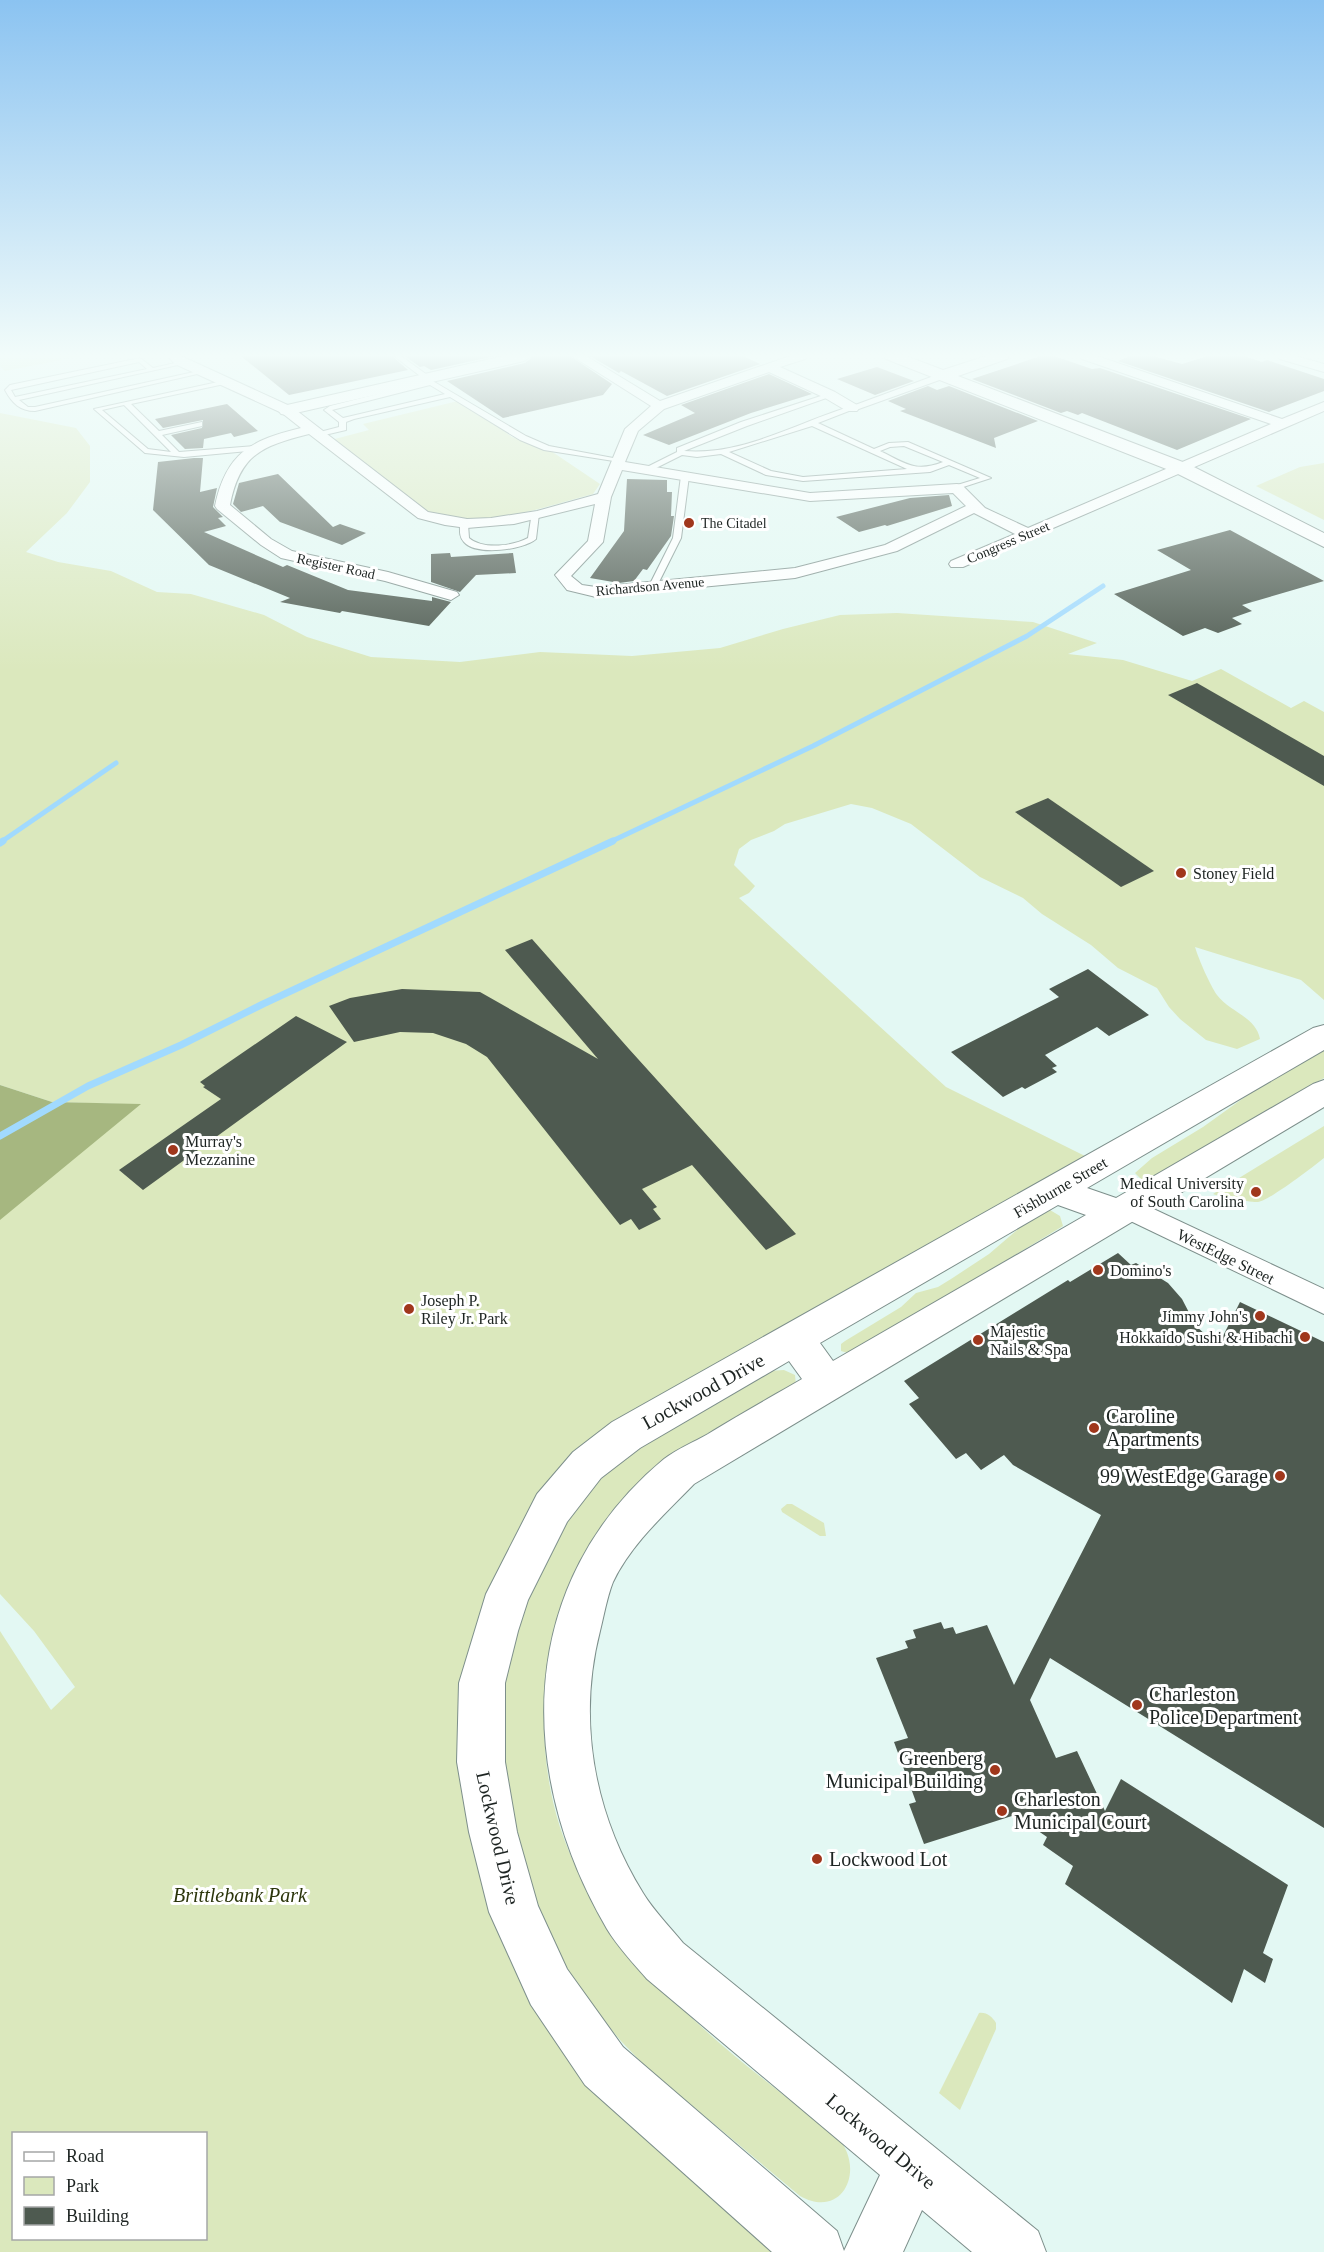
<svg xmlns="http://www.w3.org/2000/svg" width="1324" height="2252" font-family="Georgia,serif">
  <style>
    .green { fill: #dbe8bd; fill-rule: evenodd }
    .forest { fill: #a6b780 }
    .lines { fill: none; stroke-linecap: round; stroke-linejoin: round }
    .stream-far1 { stroke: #a1dafe; stroke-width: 5 }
    .stream { stroke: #a1dafe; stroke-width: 7 }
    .building { fill: #4e5a50 }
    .service-casing { stroke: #7d8f8b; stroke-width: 2 }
    .pedestrian-casing { stroke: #7d8f8b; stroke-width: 2 }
    .minor-casing { stroke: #7d8f8b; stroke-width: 2 }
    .tertiary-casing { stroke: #7d8f8b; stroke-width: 2 }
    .secondary-casing { stroke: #7d8f8b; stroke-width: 2 }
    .service { fill: #fff; fill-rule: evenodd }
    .pedestrian { fill: #fff; fill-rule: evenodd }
    .minor { fill: #fff; fill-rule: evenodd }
    .tertiary { fill: #fff; fill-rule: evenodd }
    .secondary { fill: #fff; fill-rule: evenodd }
    .poi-dot { fill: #a0371c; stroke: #fff; stroke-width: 2 }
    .labels { text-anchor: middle; stroke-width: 6; stroke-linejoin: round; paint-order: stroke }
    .far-poi-label { font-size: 14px; fill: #1d2422; stroke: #fff; text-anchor: start }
    .far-street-label { font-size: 14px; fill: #1d2422; stroke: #fff }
    .poi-label { font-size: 16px; fill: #1d2422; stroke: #fff; text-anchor: start }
    .street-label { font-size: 16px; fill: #1d2422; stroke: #fff }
    .near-street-label { font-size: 20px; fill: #1d2422; stroke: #fff }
    .near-poi-label { font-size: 20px; fill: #1d2422; stroke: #fff; text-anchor: start }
    .near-park-label { font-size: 20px; font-style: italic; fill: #2b350b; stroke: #fff }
  </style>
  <rect width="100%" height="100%" fill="#e3f8f3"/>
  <g class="green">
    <polygon points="0,356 82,356 5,371 0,366"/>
    <path d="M462,400L512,437L551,451L600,484L593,494C550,505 478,531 435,516C407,507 356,460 331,440L369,430L363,424Z"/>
    <path d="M0,413L76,428L90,446V482L67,513L26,552L58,562L111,571L157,592L191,594L264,615L307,637L371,657L460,662L540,652L632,656L720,648L783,629L840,615L897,613L1033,622L1097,643L1068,654L1123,660L1192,681L1221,669L1291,708L1304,701L1324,712V1000L1301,980L1195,947C1199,960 1210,985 1217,995C1230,1012 1256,1017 1260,1039L1237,1049L1206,1040L1180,1019L1169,1007L1157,988L1118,968L1091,945L1042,914L1023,898L980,877L911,824L872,808L851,804L785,824L774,831L751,840L739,849L734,865L755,886L749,893L739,898L946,1087L1087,1157L622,1422L518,1536L486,1887L786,2252H0V1631L51,1710L75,1687L34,1631L0,1594V1174L121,1104L52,1102L0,1085ZM14,2134H206V2238H14Z"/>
    <polygon points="1324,463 1324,520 1256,486 1300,467"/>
    <polygon points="1324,1048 1324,1078 1150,1179 1142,1180 1135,1173 1152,1158 1203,1127 1256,1089"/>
    <path d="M1324,1126V1158C1314,1166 1269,1201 1258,1202C1252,1203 1219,1196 1213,1194Z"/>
    <polygon points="1050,1210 1060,1216 1063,1226 851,1354 841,1351 841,1344 845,1341 901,1307 916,1293 938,1287 951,1279 989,1254 1017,1230 1023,1222"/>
    <path d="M784,1370L795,1375L796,1385L607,1523C574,1566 556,1616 548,1669C538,1738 547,1811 579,1873C590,1895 611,1915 626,1935C644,1958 660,1986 681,2007C727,2054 784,2094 835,2135C867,2165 845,2221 800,2196L646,2067L620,2040L580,1991L546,1930L523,1873L498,1747L507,1656L544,1551L593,1486L629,1453L769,1371Z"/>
    <polygon points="787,1504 792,1504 824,1523 826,1536 820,1536 782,1512 781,1509"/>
    <path d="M979,2013C987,2012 992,2017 996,2023V2029L960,2110L939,2093Z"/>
  </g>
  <polygon class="forest" points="0,1085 52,1102 141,1104 0,1220"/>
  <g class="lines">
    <g class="stream-far1">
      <polyline points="1,842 116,763"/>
      <polyline points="610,842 813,746 1027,636 1103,586"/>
    </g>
    <g class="stream">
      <polyline points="0,843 3,841"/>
      <polyline points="0,1136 88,1086 181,1045 263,1004 613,841"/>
    </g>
  </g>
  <g class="building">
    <polygon points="241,356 392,356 408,370 289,395"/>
    <polygon points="405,356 495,356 431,370 424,366 420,367"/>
    <polygon points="534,356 570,356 612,384 603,395 503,418 447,381 525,363"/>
    <polygon points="590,356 743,356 760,364 667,396 621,371 619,373"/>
    <polygon points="1041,356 1054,356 1092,369 1100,368 1251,419 1177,450 1082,413 1078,415 1067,411 1061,413 972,379"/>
    <polygon points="1130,356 1153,356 1182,364 1208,356 1244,356 1262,362 1267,360 1324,379 1324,391 1269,412 1118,361"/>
    <polygon points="877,367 914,381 875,395 837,379"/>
    <polygon points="769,374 812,394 751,413 669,445 643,435 695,413 681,405"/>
    <polygon points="928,386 937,390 949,386 1038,421 994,438 996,448 900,411 906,409 888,401"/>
    <polygon points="227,404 258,431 234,437 231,433 204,439 203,448 185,449 171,435 202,428 203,420 163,428 155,419"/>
    <polygon points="194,458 203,458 200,492 217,488 213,507 223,517 218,518 226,526 204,532 283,567 287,565 348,590 432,601 432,597 451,602 429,626 342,611 340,613 280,602 290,598 209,565 153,510 158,462"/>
    <polygon points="278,474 333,527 340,524 366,533 342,545 280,522 263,506 241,512 233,504 239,483"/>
    <polygon points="627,479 667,480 667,492 672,492 671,516 674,516 671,536 647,570 643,569 634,581 619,583 590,578 624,531"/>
    <polygon points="949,495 952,506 887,526 885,525 859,532 836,517 910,498"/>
    <polygon points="1230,530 1324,581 1242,605 1252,611 1232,618 1242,624 1218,633 1205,628 1183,636 1114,594 1191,570 1157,550"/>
    <polygon points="450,553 451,557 513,553 516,573 476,575 460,592 431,582 431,554"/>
    <polygon points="1197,683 1324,756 1324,786 1168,695"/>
    <polygon points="1048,798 1154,871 1121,887 1015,812"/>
    <polygon points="532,939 629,1049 796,1234 766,1250 692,1165 642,1189 657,1207 653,1209 661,1219 639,1230 631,1219 620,1225 487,1057 466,1044 433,1033 400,1032 354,1042 329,1006 350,998 402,989 480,992 598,1059 505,950"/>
    <polygon points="1088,969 1149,1015 1109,1036 1097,1027 1045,1055 1057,1066 1052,1068 1057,1072 1025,1089 1022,1087 1003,1097 951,1052 1059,997 1049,989"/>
    <polygon points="296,1016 347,1042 143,1190 119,1170 221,1099 203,1087 205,1086 200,1082"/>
    <polygon points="1118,1253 1131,1265 1136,1263 1168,1283 1182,1299 1196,1326 1218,1346 1240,1302 1324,1342 1324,1828 1050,1658 1030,1700 1056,1758 1077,1751 1105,1811 1121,1779 1288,1885 1263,1953 1273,1959 1265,1983 1244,1969 1232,2003 1065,1884 1073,1866 1043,1845 1047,1837 1015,1815 924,1844 909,1804 916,1802 894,1742 908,1738 876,1658 908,1648 905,1641 916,1638 913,1630 941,1622 944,1629 953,1627 956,1634 987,1625 1014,1685 1101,1515 1013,1465 1004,1455 981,1470 966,1453 956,1459 909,1404 919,1398 904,1381 1068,1280 1070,1282"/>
  </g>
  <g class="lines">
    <g class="service-casing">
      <g id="service">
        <path d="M394,356H401L430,377L431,380L526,436L549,446L624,460L620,462L544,450L520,440L450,397L354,419L346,422V430L316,437V433L339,427V422L324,410L330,406L425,382L424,379ZM430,385L445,394L343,418L332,410Z"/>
        <path d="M140,358L153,368L184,361L187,363L19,400L28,407H35L203,370L206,372L35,411C20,411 12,403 5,390L10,385ZM139,362L147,369L15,397L11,390Z"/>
        <path d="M227,380L229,383L131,404L159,431L202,422V426L162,435L179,452L255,446H258V450L184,457L145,453L94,409ZM124,405L171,452L148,449L102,410Z"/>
        <path d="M830,393L832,396L747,426L684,451C743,456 798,422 852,406L854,409L818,423L874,449L889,443L908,442L991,478L954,490V486L980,478L949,465L930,472L803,481L766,475L721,454L697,457L682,455L650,471L643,469L677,452V448L741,422ZM812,426L907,469L803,477L771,471L729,452ZM904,446L943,462C915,473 905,463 880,451L890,447Z"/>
        <polygon points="685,474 689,476 681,538 657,586 650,588 649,586 673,538 681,476"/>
        <path d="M532,512L539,514L536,539C523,550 476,556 464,542C459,537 460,530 460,524L464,522L468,524L469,538C483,550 513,546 528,538Z"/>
      </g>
    </g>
    <g class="pedestrian-casing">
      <polygon id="pedestrian" points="942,373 945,374 945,378 856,410 847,408"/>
    </g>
    <g class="minor-casing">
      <g id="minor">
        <path d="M168,356H181L292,407L428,512L467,519L491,518L537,511L598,494L625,429L651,406L572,356H586L660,401L790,356H807L805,359L780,367L835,392L857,405L859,408L857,411H847L825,398L769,372L664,409L638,431L625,462L810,493L957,484L962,485L985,508L1028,528L1271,424L1082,359L1080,356H1097L1282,419L1324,402V411L963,567H951L949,564L951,561L1015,534L974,513L897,551L795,578L596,597L567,590L555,575L588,541L595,504L514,524L467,528L445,525L418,518L309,434C262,446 240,454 230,505L271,539L292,551L388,572L457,592L459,595L451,600L385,581L281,558L261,545L217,509L215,506C226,453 251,440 301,428L282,413L175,364ZM622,470L810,501L953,493L966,506L885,545L795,568L596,587L582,585L571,576L603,542L611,497Z"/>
        <polygon points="1278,356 1296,356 1324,364 1324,372 1280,359"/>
        <polygon points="1128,1197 1324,1289 1324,1314 1118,1215 1115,1208 1118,1201"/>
      </g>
    </g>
    <g class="tertiary-casing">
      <g id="tertiary">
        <polygon points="504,356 532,356 524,361 287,415 281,414 278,410 281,406 287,405"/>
        <polygon points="884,356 906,356 943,370 986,356 1009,356 1007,359 958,376 1188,464 1324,533 1324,547 1174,472 886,359"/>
      </g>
    </g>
    <g class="secondary-casing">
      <path id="secondary" d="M1324,1025V1050L1087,1188L1116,1198L1313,1084L1324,1080V1107L694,1484C665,1514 631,1544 613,1582C607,1597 604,1615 600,1631C577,1721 594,1814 643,1893C654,1911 670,1927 683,1943L1038,2231L1046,2252H972L922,2210L903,2252H772L585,2085L531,2005L489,1912L469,1832L457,1762L459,1683L486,1594L537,1494L573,1452L612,1422L1313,1028ZM1058,1205L1086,1215L833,1361L820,1343ZM789,1361L802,1379C771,1397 739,1415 708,1434C694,1442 677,1449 664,1459C516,1582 515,1772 607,1929C618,1947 633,1963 647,1979L880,2175L844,2251L837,2231L623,2047L567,1969L538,1906L517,1832L505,1762V1683L518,1631L528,1600L567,1522L601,1478L640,1448Z"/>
    </g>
    <use href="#service" class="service"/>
    <use href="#pedestrian" class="pedestrian"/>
    <use href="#minor" class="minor"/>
    <use href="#tertiary" class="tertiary"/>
    <use href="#secondary" class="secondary"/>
  </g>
  <linearGradient id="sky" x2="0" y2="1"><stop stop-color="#8bc3f1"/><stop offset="0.53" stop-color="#f2fcfa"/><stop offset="1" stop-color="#f2fcfa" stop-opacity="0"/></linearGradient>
  <rect width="1324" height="671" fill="url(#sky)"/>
  <g class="poi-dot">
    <circle cx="689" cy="523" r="6"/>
    <circle cx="1181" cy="873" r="6"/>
    <circle cx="173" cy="1150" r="6"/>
    <circle cx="1256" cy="1192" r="6"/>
    <circle cx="1098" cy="1270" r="6"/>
    <circle cx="409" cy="1309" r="6"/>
    <circle cx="1260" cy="1316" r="6"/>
    <circle cx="1305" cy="1337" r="6"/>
    <circle cx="978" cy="1340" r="6"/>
    <circle cx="1094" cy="1428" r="6"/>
    <circle cx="1280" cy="1476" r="6"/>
    <circle cx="1137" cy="1705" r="6"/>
    <circle cx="995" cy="1770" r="6"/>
    <circle cx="1002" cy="1811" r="6"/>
    <circle cx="817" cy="1859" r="6"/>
  </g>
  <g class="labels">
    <g class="far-poi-label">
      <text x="701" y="528">The Citadel</text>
    </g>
    <g class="far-street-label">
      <text transform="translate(1008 542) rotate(-23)" y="5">Congress Street</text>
      <text transform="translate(336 566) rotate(12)" y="5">Register Road</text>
      <text transform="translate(650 586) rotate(-5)" y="5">Richardson Avenue</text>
    </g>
    <g class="poi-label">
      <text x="1193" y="879">Stoney Field</text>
      <text x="185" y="1147">Murray's<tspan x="185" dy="18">Mezzanine</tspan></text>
      <text x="1244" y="1189" text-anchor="end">Medical University<tspan x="1244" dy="18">of South Carolina</tspan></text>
      <text x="1110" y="1276">Domino's</text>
      <text x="421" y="1306">Joseph P.<tspan x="421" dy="18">Riley Jr. Park</tspan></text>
      <text x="1248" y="1322" text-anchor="end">Jimmy John's</text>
      <text x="990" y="1337">Majestic<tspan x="990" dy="18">Nails &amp; Spa</tspan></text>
      <text x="1293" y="1343" text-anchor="end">Hokkaido Sushi &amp; Hibachi</text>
    </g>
    <g class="street-label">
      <text transform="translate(1060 1187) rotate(-30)" y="6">Fishburne Street</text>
      <text transform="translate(1226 1256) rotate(26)" y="6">WestEdge Street</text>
    </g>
    <g class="near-street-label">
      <text transform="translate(703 1391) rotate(-29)" y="7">Lockwood Drive</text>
      <text transform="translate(498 1838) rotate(77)" y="7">Lockwood Drive</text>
      <text transform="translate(881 2141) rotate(40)" y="7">Lockwood Drive</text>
    </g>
    <g class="near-poi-label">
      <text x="1106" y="1423">Caroline<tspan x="1106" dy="23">Apartments</tspan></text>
      <text x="1268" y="1483" text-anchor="end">99 WestEdge Garage</text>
      <text x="1149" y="1701">Charleston<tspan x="1149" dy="23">Police Department</tspan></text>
      <text x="983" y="1765" text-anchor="end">Greenberg<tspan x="983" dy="23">Municipal Building</tspan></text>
      <text x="1014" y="1806">Charleston<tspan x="1014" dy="23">Municipal Court</tspan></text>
      <text x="829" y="1866">Lockwood Lot</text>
    </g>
    <g class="near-park-label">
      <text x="240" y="1902">Brittlebank Park</text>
    </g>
  </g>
  <rect x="12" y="2132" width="195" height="108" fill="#ffffff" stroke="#a5a7a7" stroke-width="1.5"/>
  <rect x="24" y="2152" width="30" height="9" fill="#ffffff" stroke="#a5a7a7" stroke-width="1.5"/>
  <text x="66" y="2162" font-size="18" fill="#1d2422">Road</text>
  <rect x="24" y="2177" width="30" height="18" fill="#dbe8bd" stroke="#a5a7a7" stroke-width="1.5"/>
  <text x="66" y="2192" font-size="18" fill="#1d2422">Park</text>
  <rect x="24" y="2207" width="30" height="18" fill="#4e5a50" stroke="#a5a7a7" stroke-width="1.5"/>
  <text x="66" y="2222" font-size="18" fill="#1d2422">Building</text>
</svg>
